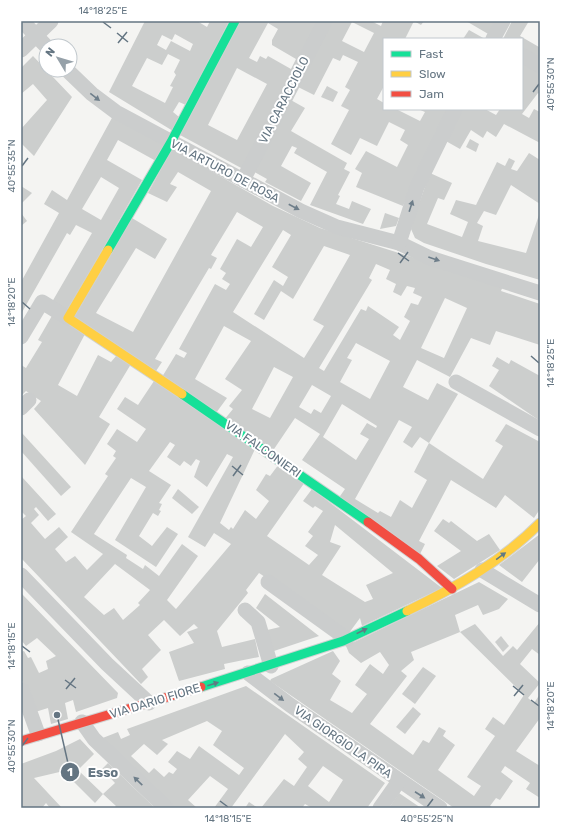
<svg xmlns="http://www.w3.org/2000/svg" width="561" height="829" font-family="Rubik,sans-serif">
  <style>
    .building { fill: #cccecd; fill-rule: evenodd }
    .lines { fill: none; stroke-linecap: round; stroke-linejoin: round }
    .fast-casing { stroke: #d0d2d2; stroke-width: 11 }
    .slow-casing { stroke: #d0d2d2; stroke-width: 11 }
    .jam-casing { stroke: #d0d2d2; stroke-width: 11 }
    .street { stroke: #cbcdcd; stroke-width: 15 }
    .fast { stroke: #16e098; stroke-width: 9 }
    .slow { stroke: #ffcf43; stroke-width: 9 }
    .jam { stroke: #f24e42; stroke-width: 9 }
    .oneway { fill: #6e7e8a }
    .oneway2 { fill: #607a83 }
    .ticks { fill: none; stroke: #647582; stroke-width: 1.5 }
    .labels { text-anchor: middle; stroke-width: 4; stroke-linejoin: round; paint-order: stroke }
    .street-label { font-size: 12px; fill: #647582; stroke: #fff }
    .leader { fill: none; stroke: #647582; stroke-width: 1.5 }
    .callout-dot { fill: #647582; stroke: #fff; stroke-width: 1.5 }
    .mark-label { font-size: 12px; text-anchor: middle; font-weight: bold; fill: #fff }
    .callout-label { font-size: 13px; text-anchor: middle; font-weight: bold; fill: #647582; stroke: #fff; stroke-width: 4; stroke-linejoin: round; paint-order: stroke }
    .neatline { fill: none; stroke: #647582; stroke-width: 1.5 }
    .ticks-label { font-size: 10px; text-anchor: middle; fill: #647582 }
  </style>
  <rect width="100%" height="100%" fill="#f4f4f2"/>
  <g class="building">
    <path d="M145,21H197L207,27L210,21H229L186,105L179,102L173,112L179,117L173,131L109,92ZM175,34L193,44L190,51L171,41L166,50L157,45L162,35L172,40ZM168,54L180,60L174,72L176,75L170,86L173,87L165,103L132,86L147,58L162,65Z"/>
    <path d="M237,21H321L243,169L180,135ZM268,23L278,29L272,40V45L296,59L291,69L268,56L266,59L260,56L257,62L249,58ZM237,68L267,84L237,140L208,125Z"/>
    <path d="M330,21H371L381,26L383,21H424L421,25L414,21L405,39H384V86L377,99L384,103V109H396L420,121L425,112L418,109H450L437,132L403,206L356,187L362,173L355,169L366,151L397,167L408,145L400,140L405,130L389,122L377,146L360,138L351,155L331,144L349,110L341,106L350,90L345,87L358,62L343,55L340,61L333,58L314,95L296,86ZM352,22L374,33L364,52L342,41Z"/>
    <polygon points="466,21 497,21 490,35"/>
    <polygon points="512,21 529,21 520,36 539,47 540,46 540,61 522,50 522,39 503,39"/>
    <polygon points="469,30 485,39 463,39"/>
    <polygon points="33,56 72,97 34,156 21,143 21,129 47,100 33,84 21,94 21,68"/>
    <polygon points="522,59 540,72 540,94 538,93 522,114 529,118 534,109 540,112 540,143 504,124 496,137 487,131 483,138 471,130 460,149 444,140 462,109 485,109 496,115 500,109 522,109"/>
    <polygon points="327,86 338,92 333,102 321,97"/>
    <polygon points="289,99 305,108 291,131 347,163 344,169 350,172 338,195 340,196 336,204 349,209 352,201 371,209 363,224 310,205 327,172 294,153 297,148 292,146 281,166 311,183 301,201 265,182 267,179 251,170"/>
    <path d="M113,116L165,145L156,161L118,140L107,160L142,180L67,312L52,302L92,233L76,225L70,235L67,233L21,314V282L59,213L44,204L52,190L67,200ZM101,177L119,188L101,220L82,209Z"/>
    <polygon points="470,139 479,144 476,152 466,147"/>
    <path d="M172,149L273,206L320,228L503,286L501,291L540,304V345L496,331L490,345L471,338L450,377L417,360L403,387L428,400L437,383L458,394L429,443L420,437L412,448L403,442L412,427L399,420L355,499L378,513L380,511L391,517L400,500L412,508L427,480L414,472L429,443L483,479L503,446L495,441L506,424L540,442V509L534,518L505,495L496,508L451,480L419,541L425,544L420,554L338,499L345,489L302,460L320,434L295,418L272,452L224,420L233,409L229,406L242,390L225,379L251,341L224,326L195,379L227,398L216,413L162,377L176,354L184,358L187,353L179,349L215,284L226,290L230,284L222,279L226,273L220,269L237,239L251,247L263,227L237,212L211,255L217,258L211,269L209,268L155,359L162,362L156,371L73,316L132,218L167,239L155,259L136,248L96,313L133,332L211,191L178,172L170,184L177,187L167,202L148,193ZM283,230L291,235L272,267L288,277L283,286L274,280L254,314L264,320L281,291L293,299L324,246L350,255L313,320L324,326L304,358L233,312ZM376,264L390,270L386,279L396,284L393,292L401,296L407,286L415,288L413,293L422,297L418,305L411,303L404,317L410,321L400,340L393,335L399,327L368,306L366,311L361,309L324,371L319,368L372,280L369,278ZM445,298L467,308L444,358L421,348ZM356,343L390,361L370,399L340,382L352,360L347,358ZM274,367L293,377L270,418L252,409ZM312,385L331,396L321,413L314,409L311,414L299,407ZM342,404L377,426L376,428L367,423L360,434L369,439L356,460L323,437Z"/>
    <polygon points="529,153 540,160 540,204 511,185 496,215 484,211 477,223 483,226 478,241 526,253 540,212 540,280 486,264 424,243 415,238 411,229 413,220 430,173 452,183 444,200 438,198 427,224 462,237 468,222 450,214 456,200 476,205 497,162 505,166 509,158 515,161 511,169 517,171"/>
    <polygon points="21,186 32,193 21,204"/>
    <polygon points="21,213 27,221 21,226"/>
    <polygon points="385,213 399,218 396,226 380,229"/>
    <polygon points="53,314 85,334 58,385 77,396 98,355 111,362 117,355 131,364 99,417 110,424 85,465 34,409 41,401 26,391 21,396 21,365 26,368 42,342 38,340"/>
    <polygon points="497,357 509,364 511,360 540,376 540,421 489,386 499,370 492,366"/>
    <path d="M154,381L256,447L220,523L229,530L231,527L233,529L245,510L256,519L269,501L256,490L266,474L270,476L279,464L305,482L267,536L309,565L318,555L305,546L313,536L308,532L323,511L315,506L313,508L303,501L312,489L442,588L362,626L360,618L349,633L259,573L246,590L248,593L217,631L222,647L255,639L259,657L224,664L225,669L179,681L169,652L194,643L187,632L198,628L194,624L180,636L164,620L148,635L161,650L142,669L148,677L141,684L21,558V520L26,516L21,511V478L22,477L56,514L48,521L36,507L34,509L39,515L31,523L45,539L59,527L68,537L55,549L66,562L75,556L87,570L103,554L71,532L108,476L105,474L116,458L113,456L116,451L107,444L117,429L137,442L146,429L117,409L125,397L138,405ZM170,442L175,445L167,457L180,466L184,461L191,466L196,459L200,461L194,477L207,487L227,454L233,457L188,537L205,547L214,533L231,544L176,609L167,600L198,556L182,544L159,576L145,565L143,569L126,558L127,555L94,534L131,478L146,487L115,540L156,567L178,534L167,527L152,546L139,536L153,513L158,516L161,511L159,510L162,504L159,503L171,485L149,471ZM335,525L393,573L366,585L373,599L365,602L322,575L341,546L330,542ZM115,564L150,590L138,603L140,605L123,620L114,608L104,615L84,597Z"/>
    <polygon points="21,432 71,487 61,496 21,451"/>
    <polygon points="178,489 199,507 192,514 172,498"/>
    <polygon points="443,519 449,523 451,521 477,541 489,534 500,550 454,579 437,566 461,551 434,531"/>
    <polygon points="540,534 540,559 522,582 499,565"/>
    <path d="M479,582L508,599L499,609L483,615L478,605L455,615L460,632L475,624L503,656L513,646L517,650L540,622V655L532,649L520,664L540,683L528,698L534,703L540,694V718L516,751L540,766V798L526,789L530,783L505,766L501,772L513,781L500,800L496,798L490,806L494,808H454L270,681L271,679L333,651L340,661L332,674L341,681L330,700L352,713L367,694L355,685L370,664L383,674L389,665L380,652L361,663L349,653L346,646ZM460,632L524,695L504,725L493,717L485,729L495,736L467,777L481,786L474,796L438,770L455,745L443,736L446,731L439,727L429,743L423,740L413,755L370,724L407,676L401,671L414,660L411,652Z"/>
    <polygon points="21,593 118,693 117,698 76,712 73,700 65,703 68,719 51,724 48,708 32,713 21,677 21,652 24,651 28,658 31,657 39,673 48,669 46,661 56,656 37,638 26,646 21,640"/>
    <polygon points="265,594 319,636 268,653 263,631 280,627 256,608"/>
    <polygon points="501,636 509,646 503,652 495,642"/>
    <polygon points="423,667 436,676 415,704 402,694"/>
    <path d="M246,686L385,783L367,808H312L305,804L302,808H261L284,779L294,786L307,767L298,759L304,752L285,734L231,808H214L228,789L210,776L188,800L197,808H171L100,739L118,732L121,739L130,735L127,729ZM207,721L222,731L213,745L244,768L239,775L199,746L190,759L177,751L168,762L177,769L173,774L169,772L164,777L154,768L149,773L131,756L144,744L157,755L168,744L162,740ZM323,766L343,780L329,802L308,786Z"/>
    <polygon points="413,707 421,714 405,734 396,727"/>
    <polygon points="80,739 94,754 78,770 103,794 95,803 74,782 75,780 68,770 34,778 62,808 50,808 46,803 42,808 21,808 21,764 56,751"/>
    <polygon points="108,763 155,808 114,808 116,806 103,794 115,783 102,769"/>
    <polygon points="399,793 421,808 389,808"/>
    <polygon points="249,802 258,808 245,808"/>
  </g>
  <g class="lines">
    <g class="fast-casing">
      <g id="fast">
        <polyline points="108,250 171,142 235,21"/>
        <polyline points="182,394 368,522"/>
        <polyline points="201,687 343,641 407,611"/>
      </g>
    </g>
    <g class="slow-casing">
      <g id="slow">
        <polyline points="108,250 68,318 182,394"/>
        <path d="M407,611C455,588 502,561 540,523"/>
      </g>
    </g>
    <g class="jam-casing">
      <g id="jam">
        <polyline points="368,522 419,559 452,589"/>
        <polyline points="21,741 201,687"/>
      </g>
    </g>
    <g class="street">
      <polyline points="22,21 46,46"/>
      <polyline points="493,39 503,21"/>
      <polyline points="21,50 51,21"/>
      <polyline points="522,55 540,66"/>
      <polyline points="67,70 92,94 116,112 301,211 337,227 399,243 430,258 540,293"/>
      <polyline points="243,180 325,21"/>
      <polyline points="399,243 417,187 455,109"/>
      <polyline points="21,337 42,302 68,318"/>
      <polyline points="456,382 540,429"/>
      <polyline points="21,408 29,400"/>
      <polyline points="482,570 540,605"/>
      <polyline points="21,575 107,664 149,703"/>
      <polyline points="268,582 347,639"/>
      <polyline points="245,610 258,622 271,666"/>
      <polyline points="248,673 290,705 440,808"/>
      <polyline points="22,690 38,734"/>
      <polyline points="82,722 94,739 166,808"/>
      <polyline points="380,808 399,781"/>
    </g>
    <use href="#fast" class="fast"/>
    <use href="#slow" class="slow"/>
    <use href="#jam" class="jam"/>
  </g>
  <defs><path id="oneway-solid" d="M-6-.8H1V-3.2L6.5 0L1 3.2V.8H-6Z"/></defs>
  <g class="oneway">
    <use href="#oneway-solid" transform="translate(95 97) rotate(38)"/>
    <use href="#oneway-solid" transform="translate(411 206) rotate(-72)"/>
    <use href="#oneway-solid" transform="translate(294 207) rotate(28)"/>
    <use href="#oneway-solid" transform="translate(434 259) rotate(19)"/>
    <use href="#oneway-solid" transform="translate(279 697) rotate(37)"/>
    <use href="#oneway-solid" transform="translate(138 781) rotate(-136)"/>
    <use href="#oneway-solid" transform="translate(420 795) rotate(33)"/>
  </g>
  <g class="oneway2">
    <use href="#oneway-solid" transform="translate(501 556) rotate(-36)"/>
    <use href="#oneway-solid" transform="translate(362 631) rotate(-26)"/>
    <use href="#oneway-solid" transform="translate(213 684) rotate(-17)"/>
  </g>
  <path class="ticks" d="M103,22L111,28M117,33L128,42M118,43L127,32M533,92L539,84M22,166L28,158M398,253L409,261M400,263L408,252M22,302L30,309M531,356L539,363M232,466L243,475M233,476L241,465M22,646L30,652M65,680L76,688M513,686L524,695M66,689L75,678M514,696L523,685M531,700L539,706M22,746L28,738M220,801L228,807M427,807L433,799"/>
  <g class="labels">
    <g class="street-label">
      <text transform="translate(284 100) rotate(-63)" y="4">VIA CARACCIOLO</text>
      <text transform="translate(225 171) rotate(28)" y="4">VIA ARTURO DE ROSA</text>
      <text transform="translate(263 449) rotate(35)" y="4">VIA FALCONIERI</text>
      <text transform="translate(155 701) rotate(-17)" y="4">VIA DARIO FIORE</text>
      <text transform="translate(343 742) rotate(35)" y="4">VIA GIORGIO LA PIRA</text>
    </g>
  </g>
  <path class="leader" d="M57 715L70 772"/>
  <g class="callout-dot">
    <circle cx="57" cy="715" r="4"/>
    <circle cx="70" cy="772" r="10"/>
  </g>
  <g class="mark-label">
    <text x="70" y="776">1</text>
  </g>
  <g class="callout-label">
    <text x="103" y="777">Esso</text>
  </g>
  <rect width="561" height="829" fill="none" stroke="#ffffff" stroke-width="44"/>
  <rect x="383" y="38" width="140" height="72" fill="#ffffff" stroke="#c1c8cd"/>
  <rect x="391" y="51" width="20" height="6" fill="#16e098" stroke="#c1c8cd"/>
  <text x="419" y="58" font-size="12" fill="#647582">Fast</text>
  <rect x="391" y="71" width="20" height="6" fill="#ffcf43" stroke="#c1c8cd"/>
  <text x="419" y="78" font-size="12" fill="#647582">Slow</text>
  <rect x="391" y="91" width="20" height="6" fill="#f24e42" stroke="#c1c8cd"/>
  <text x="419" y="98" font-size="12" fill="#647582">Jam</text>
  <g transform="translate(58 58) rotate(308)"><circle r="19" fill="#ffffff" stroke="#c1c8cd"/>
  <path d="M0-3L7 15L0 10L-7 15Z" fill="#96a1a9"/>
  <text y="-6" font-size="11" font-weight="bold" text-anchor="middle" fill="#647582">N</text>
  </g>
  <rect x="22" y="22" width="517" height="785" class="neatline"/>
  <g class="ticks-label">
    <text x="103" y="14">14°18'25"E</text>
    <text transform="translate(550 84) rotate(-90)" y="4">40°55'30"N</text>
    <text transform="translate(11 166) rotate(-90)" y="4">40°55'35"N</text>
    <text transform="translate(11 302) rotate(-90)" y="4">14°18'20"E</text>
    <text transform="translate(550 363) rotate(-90)" y="4">14°18'25"E</text>
    <text transform="translate(11 646) rotate(-90)" y="4">14°18'15"E</text>
    <text transform="translate(550 706) rotate(-90)" y="4">14°18'20"E</text>
    <text transform="translate(11 746) rotate(-90)" y="4">40°55'30"N</text>
    <text x="228" y="822">14°18'15"E</text>
    <text x="427" y="822">40°55'25"N</text>
  </g>
</svg>
